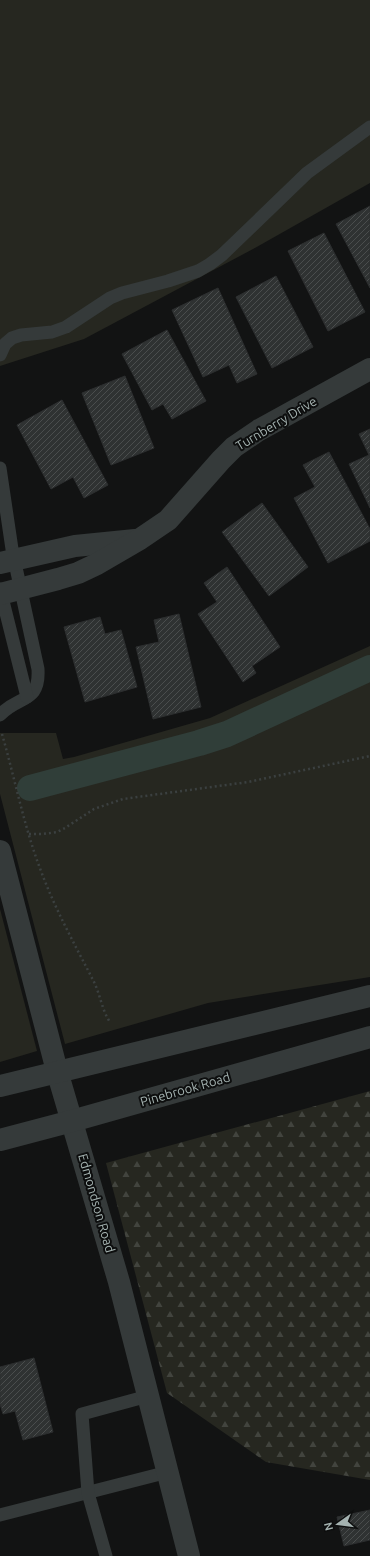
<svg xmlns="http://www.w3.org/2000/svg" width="370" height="1556" font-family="Ubuntu,sans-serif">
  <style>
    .green { fill: #262720 }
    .forest { fill: url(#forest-firs) }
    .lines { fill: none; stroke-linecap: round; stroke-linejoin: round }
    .canal { stroke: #303e39; stroke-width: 26 }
    .building { fill: url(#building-hatch); stroke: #2c2e2f }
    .path { stroke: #3b4040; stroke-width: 2.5; stroke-dasharray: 2 3; stroke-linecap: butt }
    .service { stroke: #353a3a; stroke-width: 13 }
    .minor { stroke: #353a3a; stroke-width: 22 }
    .tertiary { stroke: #353a3a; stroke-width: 22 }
    .labels { text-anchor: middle; stroke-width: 4; stroke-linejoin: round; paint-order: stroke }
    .street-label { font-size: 13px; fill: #a4b2b0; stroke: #0d0e0e }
  </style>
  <defs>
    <pattern id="forest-firs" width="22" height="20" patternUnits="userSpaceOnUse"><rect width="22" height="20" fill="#262720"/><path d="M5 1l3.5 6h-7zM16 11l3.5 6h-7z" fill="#42443e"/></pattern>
    <pattern id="building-hatch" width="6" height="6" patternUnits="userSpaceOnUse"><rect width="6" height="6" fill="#2f3232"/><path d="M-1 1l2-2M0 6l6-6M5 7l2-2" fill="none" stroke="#4a4d4d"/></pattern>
  </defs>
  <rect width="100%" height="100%" fill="#121313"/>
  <g class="green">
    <polygon points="0,0 370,0 370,183 253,249 84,339 0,366"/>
    <polygon points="370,646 370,977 208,1003 65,1044 0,794 0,733 56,733 63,759 74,757 210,718"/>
    <polygon points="0,909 37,1051 0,1062"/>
  </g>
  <polygon class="forest" points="370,1091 370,1480 266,1462 167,1393 106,1163"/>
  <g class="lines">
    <polyline class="canal" points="30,788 199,743 227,734 370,668"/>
  </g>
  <g class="building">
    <polygon points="370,206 370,288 336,224"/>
    <polygon points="324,233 365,312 328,331 288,251"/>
    <polygon points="276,276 313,347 272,368 236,297"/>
    <polygon points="218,288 257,374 237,383 229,365 203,377 172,310"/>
    <polygon points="167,330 206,401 172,419 163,404 152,410 122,354"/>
    <polygon points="125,376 154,448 111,465 82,393"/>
    <polygon points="62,400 108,485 84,498 73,477 51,489 17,425"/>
    <polygon points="370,429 370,508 349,464 369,455 359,434"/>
    <polygon points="329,452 370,529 370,541 328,563 294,498 315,487 303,465"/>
    <polygon points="262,503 308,567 269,596 222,532"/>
    <polygon points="227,567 280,647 252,666 256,673 243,682 198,614 217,602 204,583"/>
    <polygon points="179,614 201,707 153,719 136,647 159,642 154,620"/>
    <polygon points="100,617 105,634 121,630 137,687 85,702 64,627"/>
    <polygon points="34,1358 53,1432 23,1440 15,1411 3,1414 0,1404 0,1367"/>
    <polygon points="370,1510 370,1540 344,1546 337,1517"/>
  </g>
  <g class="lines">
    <g class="path">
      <path d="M2,734C15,779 24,827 41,871C55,909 75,945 93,980C100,993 102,1011 110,1022"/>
      <polyline points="29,834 43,834 57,832 65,828 94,809 123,799 248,782 370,756"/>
    </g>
    <g class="service">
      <polyline points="0,355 5,344 12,338 21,335 52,332 66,327 110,298 122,293 168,281 198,271 210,264 222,255 307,173 370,127"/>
      <path d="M0,468L12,549L38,669C40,704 18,695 0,715"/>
      <polyline points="0,589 27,697"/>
      <polyline points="0,1515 168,1472"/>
      <polyline points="106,1556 88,1493 82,1414 148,1396"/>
    </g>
    <g class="minor">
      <polyline points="0,563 75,546 135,540"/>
      <polyline points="0,594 58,579 78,573 97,564 140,539 168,520 221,460 234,447 259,430 370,369"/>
    </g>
    <g class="tertiary">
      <polyline points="0,851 57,1071 119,1282 189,1556"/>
      <polyline points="0,1086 370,996"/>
      <polyline points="0,1140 72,1121 370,1037"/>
    </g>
  </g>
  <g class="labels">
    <g class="street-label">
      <text transform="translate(276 423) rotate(-31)" y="5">Turnberry Drive</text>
      <text transform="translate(185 1089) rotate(-16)" y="5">Pinebrook Road</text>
      <text transform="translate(97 1203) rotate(74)" y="5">Edmondson Road</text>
    </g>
  </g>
  <g transform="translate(338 1524) rotate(256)" stroke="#0d0e0e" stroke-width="3" paint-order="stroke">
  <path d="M0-3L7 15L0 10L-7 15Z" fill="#a4b2b0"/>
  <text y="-6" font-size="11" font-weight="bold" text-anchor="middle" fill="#a4b2b0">N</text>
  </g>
</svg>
